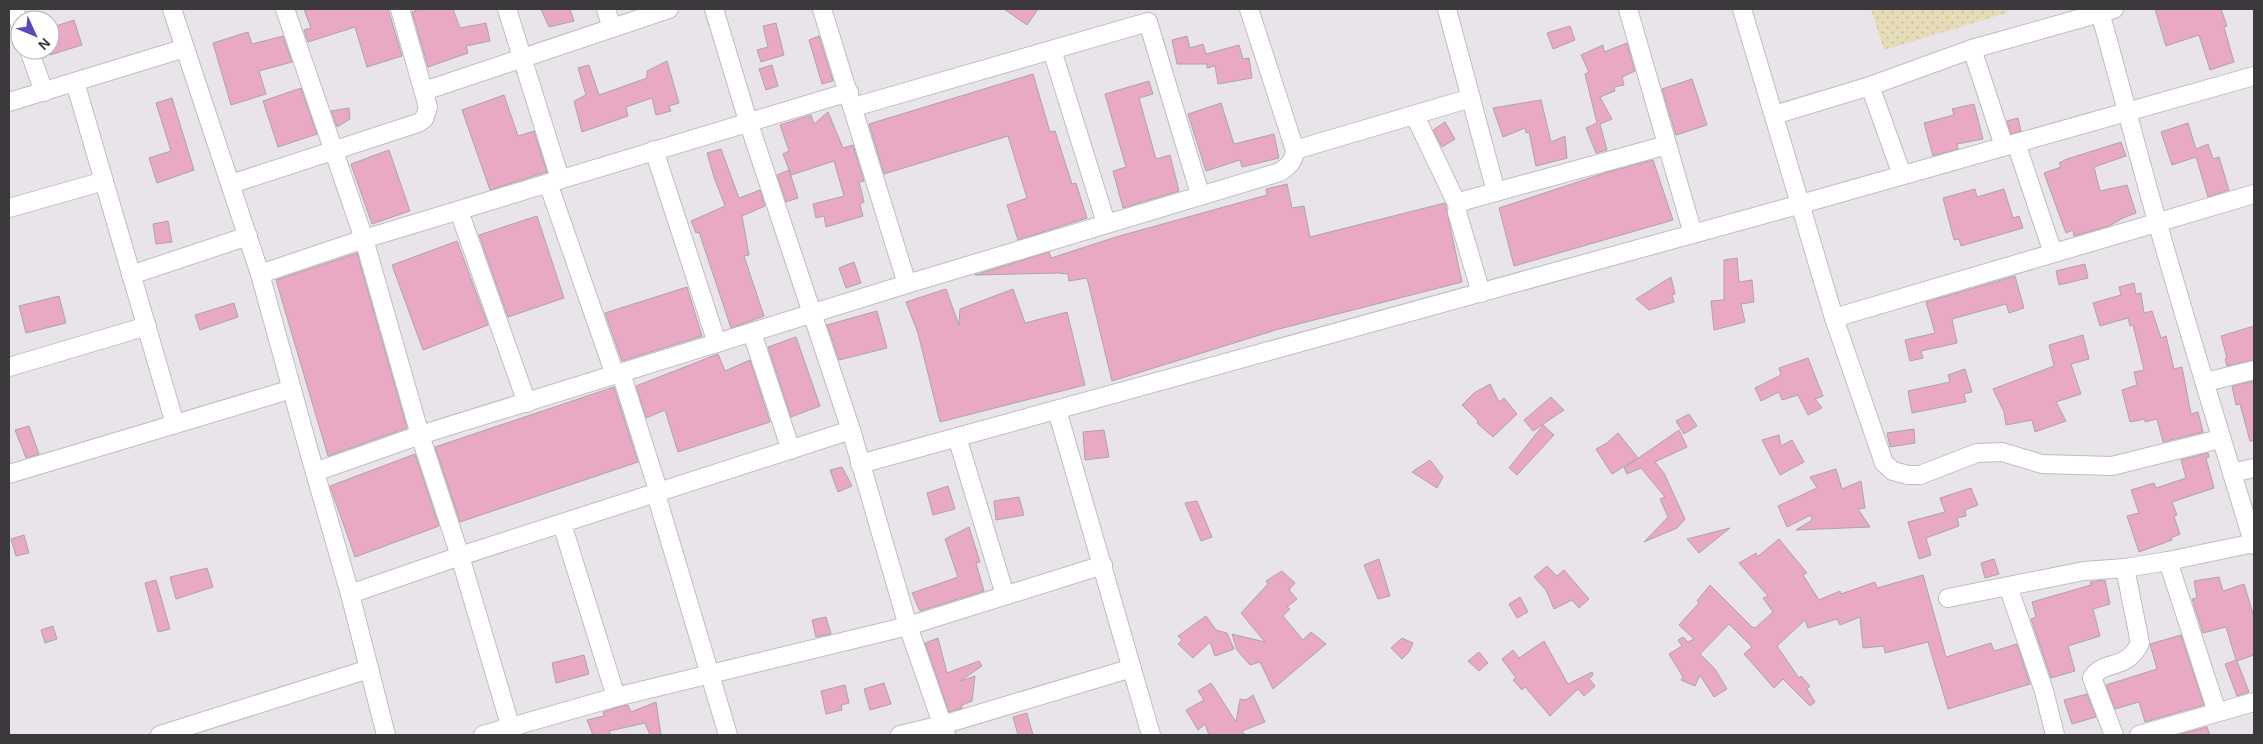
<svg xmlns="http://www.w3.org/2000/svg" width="2263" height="744" font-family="Arial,sans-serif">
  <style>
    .sand { fill: url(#sand-dots) }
    .building { fill: #e9a8c4; stroke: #aca5a8 }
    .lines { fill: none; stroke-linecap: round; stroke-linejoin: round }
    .street-casing { stroke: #c0bcc1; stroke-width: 20 }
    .street { stroke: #fff; stroke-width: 18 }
  </style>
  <defs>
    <pattern id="sand-dots" width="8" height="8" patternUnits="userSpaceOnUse" patternTransform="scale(1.25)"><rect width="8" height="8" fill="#e6dcb7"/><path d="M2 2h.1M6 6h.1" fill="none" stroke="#c6be9e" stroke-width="1.8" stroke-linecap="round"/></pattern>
  </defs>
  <rect width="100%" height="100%" fill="#e8e4e9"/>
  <polygon class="sand" points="1871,9 2006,9 2007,13 1884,50"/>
  <g class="building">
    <polygon points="304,9 388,9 402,56 367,67 355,27 308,42 304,30 311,28"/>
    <polygon points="420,9 453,9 460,28 486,23 490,41 466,46 468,53 428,67 412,12"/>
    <polygon points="541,9 570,9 574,21 549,27"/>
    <polygon points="1004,9 1038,9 1027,25"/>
    <polygon points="2155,9 2221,9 2227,26 2224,27 2234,62 2210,70 2199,35 2166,46"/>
    <polygon points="74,20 82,45 50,55 50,28"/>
    <polygon points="776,23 784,55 761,62 757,50 768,47 763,26"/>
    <polygon points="1570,26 1575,40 1553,49 1547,33"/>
    <polygon points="248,32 252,44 283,36 292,62 259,71 266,94 231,105 213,43"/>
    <polygon points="819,36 833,81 822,84 809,40"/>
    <polygon points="1187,36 1190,48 1203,44 1206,54 1239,45 1243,59 1249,58 1252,78 1218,84 1215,66 1207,68 1207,64 1177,64 1172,40"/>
    <polygon points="1627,43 1635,71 1622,77 1624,85 1614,87 1615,91 1600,97 1612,119 1600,124 1607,150 1596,153 1586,128 1597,123 1585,74 1589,72 1581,55 1603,45 1604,52"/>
    <polygon points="667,61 679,103 669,106 671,111 656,115 652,98 626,107 628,116 582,132 574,101 586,95 578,68 589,65 599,95 647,78 647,71"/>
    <polygon points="772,65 778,86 766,90 759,69"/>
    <polygon points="1033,74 1050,132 1055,131 1072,184 1076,183 1087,218 1018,240 1007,205 1027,198 1008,136 884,174 869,124"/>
    <polygon points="1692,79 1707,125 1676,135 1662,89"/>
    <polygon points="1149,81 1153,94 1139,98 1156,159 1170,155 1179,191 1123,208 1113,171 1126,167 1105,94"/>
    <polygon points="301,88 317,134 278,147 263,101"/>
    <polygon points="504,95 518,136 534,131 547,172 490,190 462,110"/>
    <polygon points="172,98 194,170 157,183 149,158 171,151 156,103"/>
    <polygon points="1541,100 1551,142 1565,136 1567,158 1536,166 1529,132 1526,133 1525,128 1503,137 1493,108"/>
    <polygon points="1221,103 1234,144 1274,134 1279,158 1242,167 1240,160 1206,171 1188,114"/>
    <polygon points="1974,104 1983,139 1957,144 1958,149 1933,156 1924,123 1954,115 1952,109"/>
    <polygon points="349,108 350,119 337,127 331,111"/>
    <polygon points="828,112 843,148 853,145 864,181 859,182 864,202 860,204 863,216 826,227 824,216 816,218 813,204 844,196 834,161 791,175 783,154 789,151 780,125 811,115 814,124"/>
    <polygon points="2018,118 2021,131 2011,134 2007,121"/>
    <polygon points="1445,122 1455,139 1442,147 1433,130"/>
    <polygon points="2188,123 2196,149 2208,144 2213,159 2219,157 2229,190 2208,197 2196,157 2172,165 2161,132"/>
    <polygon points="2121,142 2126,156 2094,167 2100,191 2127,185 2136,213 2123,218 2109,226 2074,236 2073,230 2066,233 2044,173 2061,167 2059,163 2067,159"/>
    <polygon points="721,149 739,198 760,190 765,206 742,216 749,255 744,256 764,316 731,328 699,232 696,233 691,221 725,206 714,177 707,153"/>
    <polygon points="389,150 410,211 372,224 351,164"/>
    <polygon points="1653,160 1673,220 1514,266 1499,208 1605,173"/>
    <polygon points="789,170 798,198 786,202 777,175"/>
    <polygon points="1287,184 1292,208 1304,206 1310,237 1445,203 1462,282 1279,329 1112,381 1087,278 1069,281 1068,274 1057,273 975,275 1049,252 1051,258 1116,237 1267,195 1266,189"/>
    <polygon points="1975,189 1977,197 2004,189 2013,218 2019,216 2023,228 1961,246 1959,239 1954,240 1943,198"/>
    <polygon points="537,216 564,298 508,317 479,235"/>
    <polygon points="168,221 172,242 156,244 153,224"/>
    <polygon points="457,241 488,325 423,350 392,265"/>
    <polygon points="357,253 407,428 328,456 276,280"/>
    <polygon points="1737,258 1739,282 1752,280 1754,302 1741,304 1745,322 1714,330 1711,301 1724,300 1724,260"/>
    <polygon points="854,262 861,283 846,288 839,268"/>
    <polygon points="2085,264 2088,278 2059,285 2056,271"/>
    <polygon points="2015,276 2024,308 2009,313 2006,304 1952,319 1957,343 1921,351 1923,358 1910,361 1905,340 1935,333 1926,302"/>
    <polygon points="1671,277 1675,294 1672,295 1674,302 1649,310 1636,299"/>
    <polygon points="2134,283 2136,294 2141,293 2144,313 2152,311 2161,338 2166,336 2174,369 2182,367 2191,414 2198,412 2203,432 2163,442 2157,419 2145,422 2145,419 2130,422 2122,390 2137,385 2134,372 2144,370 2133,325 2130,326 2128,318 2100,326 2093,303 2121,295 2119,287"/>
    <polygon points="687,287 702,336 622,361 605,313"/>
    <polygon points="946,289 959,325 960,309 1013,289 1025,323 1067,312 1085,385 940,422 918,333 906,302"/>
    <polygon points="59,296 66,323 26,333 19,306"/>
    <polygon points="234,303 238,317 200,330 195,315"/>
    <polygon points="877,311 887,348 839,360 827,325"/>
    <polygon points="2254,326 2254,360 2227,366 2225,359 2227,358 2221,336"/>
    <polygon points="2083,335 2089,359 2071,364 2081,394 2056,402 2066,421 2035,432 2032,420 2006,425 2004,412 1993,389 2054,366 2049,345"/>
    <polygon points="796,337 820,406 791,417 768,347"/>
    <polygon points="718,354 725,371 750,360 770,422 678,452 665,410 646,418 636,386"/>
    <polygon points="1808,358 1823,396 1815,399 1822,408 1808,415 1798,395 1782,400 1779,392 1761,401 1755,388 1781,375 1779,368"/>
    <polygon points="1965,369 1972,392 1964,394 1966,402 1912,413 1908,391 1950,382 1948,375"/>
    <polygon points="2254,381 2254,441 2250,441 2240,404 2236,405 2232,386"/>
    <polygon points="1490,384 1499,402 1504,398 1517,414 1493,437 1477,423 1478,421 1462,405 1474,393"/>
    <polygon points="614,387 638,462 460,522 435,447"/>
    <polygon points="1551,397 1564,410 1533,431 1524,420"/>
    <polygon points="1689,414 1697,426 1684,434 1676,421"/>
    <polygon points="1543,425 1554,435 1517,475 1509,468"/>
    <polygon points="29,426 39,454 26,458 15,430"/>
    <polygon points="1914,429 1915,443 1890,447 1887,433"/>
    <polygon points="1104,430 1109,457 1085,460 1083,432"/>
    <polygon points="1679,430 1687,447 1655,462 1664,473 1685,519 1677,528 1644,542 1668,517 1660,499 1665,497 1641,468 1627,474 1624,468"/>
    <polygon points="1618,433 1638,458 1612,474 1596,449 1607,443"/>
    <polygon points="1779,435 1781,446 1792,440 1804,462 1780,475 1762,440"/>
    <polygon points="2208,453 2209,457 2206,458 2214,488 2172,502 2177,515 2174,516 2180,534 2171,538 2172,540 2139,552 2127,516 2139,513 2131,490 2154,483 2156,488 2186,478 2181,460"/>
    <polygon points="415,454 439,526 355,557 330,486"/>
    <polygon points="1430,460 1443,477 1437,488 1412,472"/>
    <polygon points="842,467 852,486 838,492 830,470"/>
    <polygon points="1836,469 1842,489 1861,481 1865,508 1858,509 1870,527 1796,530 1812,520 1811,515 1787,527 1778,506 1817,488 1810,477"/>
    <polygon points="948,486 955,509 933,515 927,493"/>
    <polygon points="1971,488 1978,505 1965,510 1966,516 1957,518 1959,526 1926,538 1931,555 1919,559 1908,522 1945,512 1940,498"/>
    <polygon points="1019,497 1024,515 996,520 994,501"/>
    <polygon points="1197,501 1212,537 1201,541 1185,503"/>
    <polygon points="969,527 980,562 976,563 984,591 920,611 912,593 958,577 945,539"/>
    <polygon points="1730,528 1699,553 1687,539"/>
    <polygon points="24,535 29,553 16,556 11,539"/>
    <polygon points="1779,539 1807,573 1803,575 1819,600 1840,591 1841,594 1875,582 1877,588 1923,575 1946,657 1991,643 1994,651 2017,644 2030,684 1948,709 1928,642 1885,653 1884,646 1863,648 1860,617 1840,625 1837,619 1808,628 1805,620 1777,646 1799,678 1801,676 1810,686 1807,689 1815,702 1810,706 1783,679 1774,688 1744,654 1752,647 1729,624 1700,654 1715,669 1727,689 1714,697 1700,675 1695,686 1681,680 1683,677 1669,654 1682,646 1678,640 1683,637 1688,642 1694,639 1679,625 1699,603 1697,601 1710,585 1752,627 1755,628 1773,612 1763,598 1768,596 1739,563 1756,553 1757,557"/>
    <polygon points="1379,559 1390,596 1378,599 1364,565"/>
    <polygon points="1994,559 1999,574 1985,578 1981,563"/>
    <polygon points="1547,566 1557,576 1564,570 1589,599 1579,608 1572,600 1554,609 1546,590 1534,577"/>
    <polygon points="207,568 213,587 176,599 170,577"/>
    <polygon points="1282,571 1295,583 1289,590 1297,599 1287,607 1290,609 1283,616 1303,640 1311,632 1326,644 1273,689 1260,662 1250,665 1237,650 1232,634 1265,642 1241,613 1268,584 1266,581"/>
    <polygon points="2219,577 2223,591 2244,584 2254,617 2254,655 2237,661 2249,692 2237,696 2225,664 2236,660 2226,627 2203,633 2192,599 2197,598 2194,581"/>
    <polygon points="156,580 170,629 158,632 145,583"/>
    <polygon points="2105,580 2110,604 2093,609 2100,636 2068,646 2075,671 2051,678 2031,619 2036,617 2032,602 2091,585 2090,582"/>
    <polygon points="1520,597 1528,612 1517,618 1509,604"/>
    <polygon points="1206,616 1216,630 1227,633 1234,649 1215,656 1210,642 1193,658 1178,644 1182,640 1178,636"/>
    <polygon points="826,617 831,634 816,637 812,620"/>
    <polygon points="53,626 57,639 45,643 41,630"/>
    <polygon points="2181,635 2204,705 2145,722 2139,702 2115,709 2106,685 2157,669 2150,644"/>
    <polygon points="938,638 947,673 979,661 982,666 960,681 975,676 972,701 962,705 962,708 949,712 925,643"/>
    <polygon points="1402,638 1413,643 1409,652 1402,659 1391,648"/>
    <polygon points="1544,641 1568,684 1592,672 1593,675 1589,679 1595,686 1584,696 1578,689 1550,716 1525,687 1522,690 1513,680 1516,678 1502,659 1513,650 1519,658"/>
    <polygon points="1479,652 1488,663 1479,671 1468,661"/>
    <polygon points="584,655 589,674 556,683 552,663"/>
    <polygon points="884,683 891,704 870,710 864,689"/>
    <polygon points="1211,683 1236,722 1240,699 1246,700 1253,695 1265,722 1242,731 1245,735 1209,735 1205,724 1198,730 1186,710 1204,700 1198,691"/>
    <polygon points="845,685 849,703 841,705 842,710 826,714 821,691"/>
    <polygon points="2087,694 2096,717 2072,724 2064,700"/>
    <polygon points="656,702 661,735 650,735 645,723 609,731 611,735 593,735 587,720 604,716 603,712 619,707 628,705 631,712"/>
    <polygon points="1027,713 1033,735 1018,735 1013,717"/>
    <polygon points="2207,727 2210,735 2177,735"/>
  </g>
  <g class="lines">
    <g class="street-casing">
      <g id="street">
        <polyline points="14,9 20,24"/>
        <polyline points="172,9 260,274 310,455 350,594 386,735"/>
        <polyline points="285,9 364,239 420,435 460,556 513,735"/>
        <polyline points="507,9 560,179"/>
        <polyline points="606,9 612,28"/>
        <polyline points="714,9 748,121 851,430 908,626 946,735"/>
        <polyline points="822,9 907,284"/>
        <polyline points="1447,9 1496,192"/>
        <polyline points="1628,9 1693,234"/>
        <polyline points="1742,9 1834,318 2254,194"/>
        <path d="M2099,9C2119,79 2137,151 2157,221C2188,330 2221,437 2254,545"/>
        <polyline points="1972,49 2004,146"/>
        <polyline points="29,50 44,92"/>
        <polyline points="1052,50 1106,223"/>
        <polyline points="75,82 175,424"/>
        <polyline points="1870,86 1902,175"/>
        <polyline points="424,91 669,9"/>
        <polyline points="9,102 185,48"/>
        <polyline points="854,107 1148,22 1200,194"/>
        <polyline points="1774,115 1870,86 1972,49 2114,9"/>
        <polyline points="1415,116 1458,206"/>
        <polyline points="2016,143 2053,253"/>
        <polyline points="654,150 717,343"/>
        <polyline points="1295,150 1471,98"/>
        <polyline points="548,183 615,375"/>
        <polyline points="231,184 418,123 424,119 428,107 400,9"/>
        <polyline points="9,208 104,181"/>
        <polyline points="459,211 527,403"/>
        <polyline points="260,274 364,239 849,92"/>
        <polyline points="131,275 248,236"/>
        <polyline points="1481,293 1457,212 1458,206 1463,201 1667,145"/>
        <polyline points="1834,318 1884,463 1893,471 1908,475 1920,475 1977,453 2002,452 2042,464 2112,466 2220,439"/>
        <polyline points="752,333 791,450"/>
        <polyline points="9,367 147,326"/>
        <polyline points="621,373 659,493"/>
        <polyline points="2206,382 2254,370"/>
        <polyline points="1057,410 1151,735"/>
        <polyline points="957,437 1005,595"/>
        <polyline points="860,464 1801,204 2254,76"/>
        <path d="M315,472L420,435L907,284L1280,172C1289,166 1294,161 1295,150L1249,9"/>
        <polyline points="2232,473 2254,468"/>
        <polyline points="9,474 292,389"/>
        <polyline points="656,494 728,735"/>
        <polyline points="562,524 616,697"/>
        <polyline points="2008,586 2044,691 2055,735"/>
        <polyline points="350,594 460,556 851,430"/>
        <polyline points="1948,598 2084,571 2125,568"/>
        <polyline points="2217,712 2168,561 2254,543"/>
        <polyline points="160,735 369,669"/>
        <polyline points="483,735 616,697 908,626 1103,565"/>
        <polyline points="900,735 942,725 1132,668"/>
        <path d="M2114,735L2092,678C2103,659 2126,672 2140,643L2125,568L2168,561"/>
        <polyline points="2139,735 2254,702"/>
      </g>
    </g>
    <use href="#street" class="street"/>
  </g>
  <rect width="2263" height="744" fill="none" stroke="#3b393b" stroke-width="20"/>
  <g transform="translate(35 35) rotate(134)"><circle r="24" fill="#ffffff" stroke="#b1b0b1"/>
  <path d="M0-4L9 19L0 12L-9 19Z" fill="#5c47bf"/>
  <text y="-8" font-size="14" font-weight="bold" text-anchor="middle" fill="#3b393b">N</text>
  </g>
</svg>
